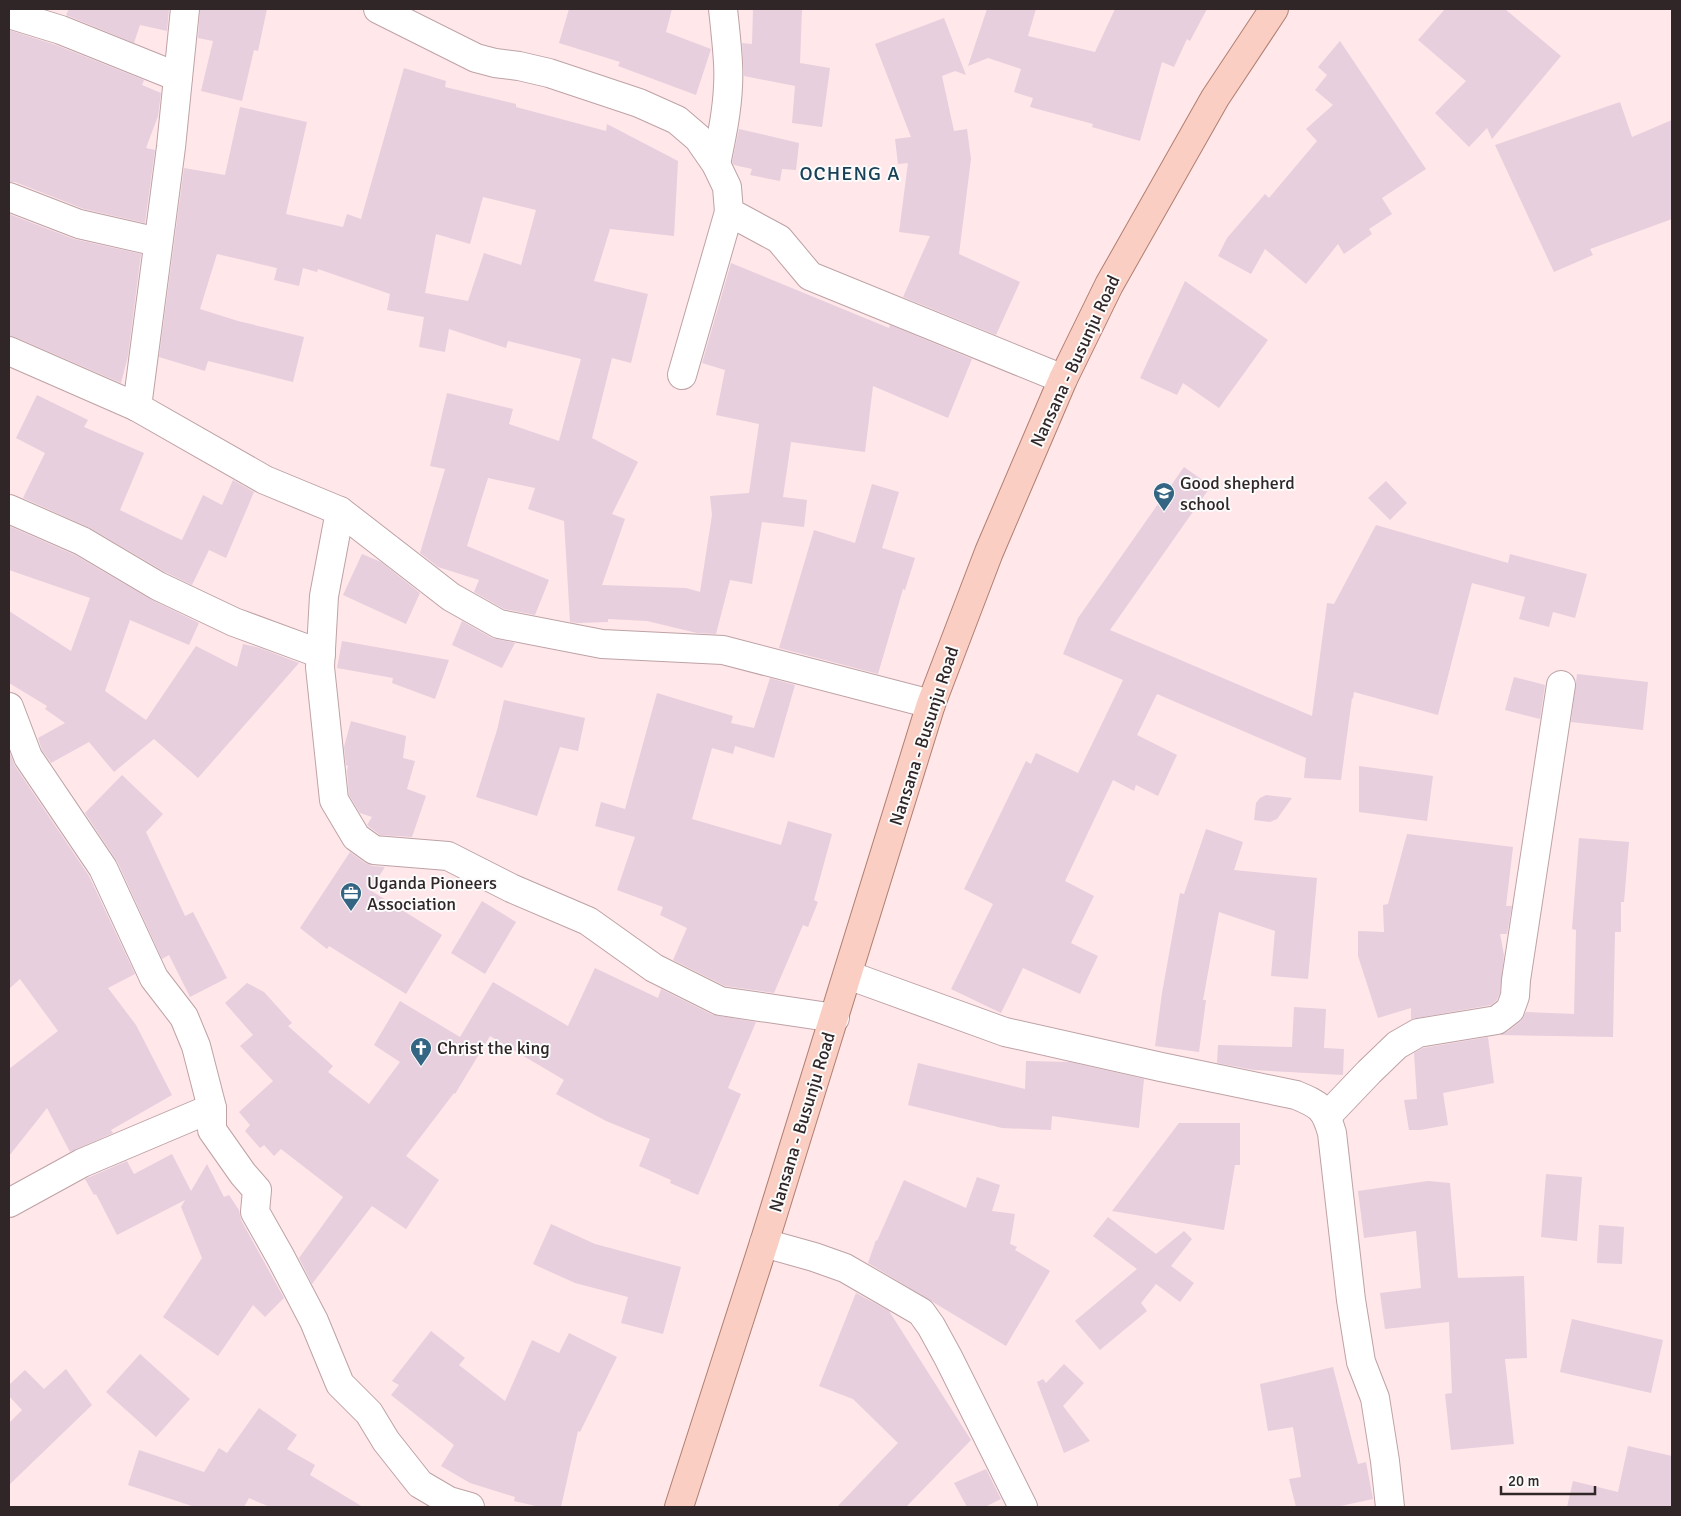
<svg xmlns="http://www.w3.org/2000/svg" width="1681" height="1516" font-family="Signika,sans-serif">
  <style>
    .building { fill: #e7cfdd; fill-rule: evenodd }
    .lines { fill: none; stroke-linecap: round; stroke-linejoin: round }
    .minor-casing { stroke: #bea2a6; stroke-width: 30 }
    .major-casing { stroke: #b17e71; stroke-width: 30 }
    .minor { stroke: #fff; stroke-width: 28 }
    .major { stroke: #facec2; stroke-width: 28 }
    .labels { text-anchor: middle; stroke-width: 4; stroke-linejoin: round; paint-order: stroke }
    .street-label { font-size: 18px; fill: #302627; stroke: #fbfbfb }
    .poi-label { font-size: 18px; fill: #302627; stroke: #fbfbfb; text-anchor: start }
    .quarter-label { font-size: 20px; letter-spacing: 1px; fill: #184057; stroke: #fbfbfb }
  </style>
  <rect width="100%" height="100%" fill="#ffe7ea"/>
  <g class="building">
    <polygon points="69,9 169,9 167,31 140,25 134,43 66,15"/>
    <polygon points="200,9 267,9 258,51 254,50 242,101 201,91 213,41 198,38"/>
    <polygon points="569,9 672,9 666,32 711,49 696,95 618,66 620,62 559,43"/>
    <polygon points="753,9 802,9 800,63 830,68 822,127 792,123 795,86 744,76 742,43 752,44"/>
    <polygon points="987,9 1036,9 1028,36 1095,52 1115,9 1207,9 1190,41 1187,39 1174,67 1162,62 1140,141 1092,127 1093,124 1030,107 1033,98 1014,92 1021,69 988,58 968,66"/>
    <polygon points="1445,9 1505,9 1561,56 1492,139 1487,128 1469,147 1435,113 1466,81 1418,40"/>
    <polygon points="944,18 966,75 955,71 942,76 954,131 967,129 971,159 959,254 1020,282 996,335 903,297 930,236 899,232 908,163 898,164 895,139 911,137 875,44"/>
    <polygon points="9,30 56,45 144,80 142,85 161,93 158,116 146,148 155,150 145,223 84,209 15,182 9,182"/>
    <polygon points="1340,41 1426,169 1382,198 1392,214 1369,229 1372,234 1344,254 1338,244 1306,284 1265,249 1251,274 1218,256 1227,238 1265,194 1269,198 1317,141 1306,129 1333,105 1315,90 1327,75 1318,67"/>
    <path d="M404,68L446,81L445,87L516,104V107L606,131L607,124L678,161L674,236L610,229L594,281L648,294L631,363L612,358L592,438L638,462L612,514L625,519L602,585L686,588L700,592L712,515L710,496L749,493L759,424L716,415L725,370L702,363L731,263L889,328L890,325L972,359L948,418L873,386L865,452L791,442L783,497L807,500L804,527L762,522L752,584L730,580L716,634L697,633L647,621L608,619V622L577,623L570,622L564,521L528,509L535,488L488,478L467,546L549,580L535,615L504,609L474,592L479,580L438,567L420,553L445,469L430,466L447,393L513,409L509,424L559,441L581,359L508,341L506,348L449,329L445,352L419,347L424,317L387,310L390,294L318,269L317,272L303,268L299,286L274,280L277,268L217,254L200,309L238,321L304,337L293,382L208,361L205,371L159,357L184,168L225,175L240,107L307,122L286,214L343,227L347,214L361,219ZM483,197L536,210L521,265L484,253L468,301L425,293L436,234L470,244Z"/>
    <polygon points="1620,102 1632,137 1672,120 1672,219 1590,249 1593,255 1554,272 1495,145"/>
    <polygon points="739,129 799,143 796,170 782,169 780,181 750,175 752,169 734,165 732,162"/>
    <polygon points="9,214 74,239 141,254 128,356 121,383 15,337 9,336"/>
    <polygon points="1185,281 1268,340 1219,408 1183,383 1177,395 1140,378"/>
    <polygon points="37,395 88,420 84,427 144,453 120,510 169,534 182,540 203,495 222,505 233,480 254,492 226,558 209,550 192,585 165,572 90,528 23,498 45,453 16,438"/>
    <polygon points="1184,467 1211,486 1110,630 1312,716 1327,603 1334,604 1376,525 1508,563 1510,554 1587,574 1575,618 1553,612 1549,627 1519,619 1525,597 1472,583 1438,715 1354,692 1353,699 1352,698 1341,780 1304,778 1306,758 1157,694 1137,735 1177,755 1158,796 1136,785 1134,791 1113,780 1065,881 1094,896 1071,943 1098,956 1080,994 1023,968 1001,1013 951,989 993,904 964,889 1026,761 1031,764 1036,753 1078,773 1123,680 1063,654 1078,618"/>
    <polygon points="1386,481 1407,503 1390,520 1368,498"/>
    <polygon points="872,484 899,492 882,548 915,558 905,590 903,589 878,674 779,648 814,530 855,543"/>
    <polygon points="9,526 75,555 150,599 199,623 189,645 130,620 105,691 146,720 196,646 237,667 243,644 260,648 299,663 198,778 154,739 114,772 89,742 51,763 42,750 38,738 65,723 45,709 47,706 9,683 9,611 71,651 90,598 9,570"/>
    <polygon points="362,554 381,562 420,593 406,624 343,595"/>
    <polygon points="462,621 492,638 515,643 502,668 452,645"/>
    <polygon points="342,641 449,660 435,699 392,683 393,678 337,668"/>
    <polygon points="1577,674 1648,682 1643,730 1571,722"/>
    <polygon points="1514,677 1545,685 1540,719 1505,710"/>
    <polygon points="770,678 795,685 774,758 735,746 733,754 712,748 692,819 781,845 788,821 832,834 814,900 818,902 808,927 803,925 774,993 725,986 673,960 687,928 660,915 663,907 617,890 635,837 595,826 601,802 625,809 657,693 733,716 731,723 754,728"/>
    <polygon points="504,700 585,718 578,751 560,747 537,816 476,797 497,730"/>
    <polygon points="351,721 406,736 403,758 415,761 407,789 426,796 412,837 380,835 367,825 372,817 360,813 349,795 347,771 348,766 346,765 344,747"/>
    <polygon points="10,753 15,766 89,876 135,974 108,988 136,1025 172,1095 111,1130 113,1133 70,1152 47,1108 9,1156 9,1069 58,1031 20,979 9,989"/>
    <polygon points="1359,766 1433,776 1427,821 1359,812"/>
    <polygon points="122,775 163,814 146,832 185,916 193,912 227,978 190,997 169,955 162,959 117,861 85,813"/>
    <polygon points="1266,795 1292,798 1277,819 1270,822 1254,820 1256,803 1260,798"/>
    <polygon points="1206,829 1243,842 1234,870 1317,878 1308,979 1271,976 1275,931 1219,912 1203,1000 1206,1000 1199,1052 1155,1046 1162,993 1180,893 1184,894"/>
    <polygon points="1407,834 1513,847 1506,906 1512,906 1507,934 1500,934 1504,955 1500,993 1497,1000 1491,1005 1411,1019 1411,1008 1378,1018 1358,956 1358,931 1384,932 1383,905 1388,904"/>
    <polygon points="1579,838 1629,842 1624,902 1621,902 1621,932 1615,932 1613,1037 1500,1035 1507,1032 1520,1022 1526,1012 1574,1014 1576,930 1572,929"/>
    <polygon points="350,852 365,863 373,866 385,867 370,890 442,935 406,994 329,946 327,949 300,928"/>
    <polygon points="482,901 516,922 485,974 451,953"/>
    <polygon points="595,968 658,998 661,989 713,1015 756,1022 728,1088 741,1094 698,1195 670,1183 671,1180 639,1166 650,1139 606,1121 556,1094 564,1080 490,1036 455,1094 454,1093 406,1156 439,1180 406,1229 372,1206 312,1284 299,1258 343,1197 281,1149 274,1156 264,1145 260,1148 245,1131 250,1125 239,1112 273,1081 240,1046 253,1035 225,1003 247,983 264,992 292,1023 288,1026 333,1066 328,1072 369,1104 400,1062 374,1045 400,1001 460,1037 493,982 568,1026"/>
    <polygon points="1294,1007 1326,1009 1324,1048 1344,1049 1343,1075 1254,1070 1217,1063 1218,1045 1292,1047"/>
    <polygon points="1488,1037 1494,1083 1443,1093 1448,1125 1420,1130 1409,1130 1404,1100 1417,1099 1414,1053 1423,1048"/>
    <polygon points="1026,1061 1070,1062 1144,1079 1139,1128 1052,1116 1051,1130 1002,1128 908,1105 918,1063 1025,1089"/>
    <polygon points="1179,1123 1240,1123 1240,1165 1235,1165 1224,1230 1112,1211"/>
    <polygon points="172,1154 191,1191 207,1164 224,1197 229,1195 239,1210 241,1220 284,1298 265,1317 253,1305 218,1356 163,1317 202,1258 181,1207 185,1200 117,1235 96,1194 94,1195 85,1179 127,1161 134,1174"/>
    <polygon points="1546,1174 1582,1177 1577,1241 1541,1237"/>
    <polygon points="977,1177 1000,1185 992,1211 1015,1214 1010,1244 1017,1247 1015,1250 1050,1271 1006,1346 868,1263 876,1240 877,1241 904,1180 966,1208"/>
    <polygon points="1428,1181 1450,1183 1458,1278 1524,1276 1527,1358 1505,1359 1514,1444 1451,1450 1445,1394 1452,1393 1449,1322 1385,1329 1380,1293 1421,1288 1416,1231 1364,1238 1358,1191"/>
    <polygon points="1108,1217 1156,1254 1184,1231 1192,1239 1171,1266 1194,1283 1180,1302 1156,1284 1141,1303 1147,1311 1100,1350 1075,1321 1137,1269 1093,1236"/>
    <polygon points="551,1224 595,1244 681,1267 663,1334 621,1323 628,1297 575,1283 533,1264"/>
    <polygon points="1599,1225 1624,1227 1622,1264 1597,1263"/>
    <polygon points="856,1293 889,1311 971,1440 906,1507 837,1507 898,1443 853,1399 819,1386"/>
    <polygon points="1572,1319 1663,1340 1651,1393 1560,1372"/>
    <polygon points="431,1331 465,1358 459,1365 505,1401 532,1340 559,1353 569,1333 617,1357 580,1432 578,1431 561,1507 540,1507 514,1501 515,1497 470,1483 441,1466 454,1445 391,1395 399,1385 392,1381"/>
    <polygon points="140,1354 190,1399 156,1437 106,1392"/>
    <polygon points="1064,1364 1084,1383 1063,1406 1090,1441 1064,1453 1037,1382 1043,1379 1046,1383"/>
    <polygon points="1333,1367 1358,1464 1366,1462 1373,1499 1336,1507 1296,1507 1289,1479 1301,1477 1293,1427 1268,1431 1260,1384"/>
    <polygon points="66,1369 92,1405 9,1485 9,1423 22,1410 9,1396 9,1385 25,1370 44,1389"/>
    <polygon points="259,1408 297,1435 287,1449 315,1465 310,1475 363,1507 270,1507 249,1498 244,1507 195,1507 128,1485 139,1450 204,1472 219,1448 227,1453"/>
    <polygon points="1628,1446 1672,1456 1672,1507 1567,1507 1573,1481 1618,1492"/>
    <polygon points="986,1469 1001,1499 985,1507 967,1507 954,1483"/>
  </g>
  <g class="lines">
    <g class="minor-casing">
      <g id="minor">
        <polyline points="378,9 476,58 495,63 519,66 549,73 639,103 677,120 698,138 716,164 727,187 729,212 779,239 810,276 1063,379"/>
        <polyline points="9,14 61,30 178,77"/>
        <path d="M716,164C723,131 730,97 728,63C727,45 725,27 723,9"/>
        <polyline points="9,197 79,224 158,242"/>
        <polyline points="9,351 137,407 265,480 340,511 451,597 499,624 602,644 723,650 931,704"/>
        <polyline points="682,375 729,212"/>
        <polyline points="137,407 171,147 185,9"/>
        <polyline points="9,509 82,541 158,586 234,622 321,654"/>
        <polyline points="340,511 324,596 320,667 334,800 356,837 374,850 448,856 511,888 588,921 654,968 720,1001 835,1018"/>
        <polyline points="9,707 28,757 103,868 154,978 184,1017 196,1046 212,1108 212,1130 243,1174 257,1190 255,1212 281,1258 314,1321 340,1384 369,1413 386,1441 420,1484 449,1501 470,1507"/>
        <path d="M848,975L1005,1032L1161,1067L1296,1095C1320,1105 1325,1108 1332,1133L1351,1300L1361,1362L1375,1398L1385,1461L1390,1507"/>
        <polyline points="1327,1116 1369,1072 1397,1045 1418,1033 1497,1020 1510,1010 1515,996 1516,980 1561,685"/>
        <polyline points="9,1203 82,1163 212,1108"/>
        <polyline points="764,1243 814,1257 845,1268 921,1312 931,1326 948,1357 1023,1507"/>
      </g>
    </g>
    <g class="major-casing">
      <polyline id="major" points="679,1507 764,1243 931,704 989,552 1063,379 1109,285 1215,98 1274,9"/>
    </g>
    <use href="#minor" class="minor"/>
    <use href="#major" class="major"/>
  </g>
  <defs>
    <g id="school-pin" transform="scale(1.125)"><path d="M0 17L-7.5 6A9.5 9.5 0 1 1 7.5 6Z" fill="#346583" stroke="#fbfbfb"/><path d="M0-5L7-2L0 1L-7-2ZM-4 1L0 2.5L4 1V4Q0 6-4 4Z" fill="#fff"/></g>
    <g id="office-pin" transform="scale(1.125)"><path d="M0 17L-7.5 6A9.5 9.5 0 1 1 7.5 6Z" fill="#346583" stroke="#fbfbfb"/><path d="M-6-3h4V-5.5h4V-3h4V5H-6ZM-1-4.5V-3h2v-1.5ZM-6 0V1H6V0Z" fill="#fff"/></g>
    <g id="church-pin" transform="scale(1.125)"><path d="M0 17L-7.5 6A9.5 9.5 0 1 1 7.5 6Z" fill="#346583" stroke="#fbfbfb"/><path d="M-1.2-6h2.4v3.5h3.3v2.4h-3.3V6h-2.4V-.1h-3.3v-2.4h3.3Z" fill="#fff"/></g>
  </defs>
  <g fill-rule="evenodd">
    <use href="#school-pin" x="1164" y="493"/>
    <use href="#office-pin" x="351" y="893"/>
    <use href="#church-pin" x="421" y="1048"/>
  </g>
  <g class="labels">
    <g class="street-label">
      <text transform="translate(1075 361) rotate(-65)" y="6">Nansana - Busunju Road</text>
      <text transform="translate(924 736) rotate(-72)" y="6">Nansana - Busunju Road</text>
      <text transform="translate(802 1122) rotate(-73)" y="6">Nansana - Busunju Road</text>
    </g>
    <g class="poi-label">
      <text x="1180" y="489">Good shepherd<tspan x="1180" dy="21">school</tspan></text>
      <text x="367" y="889">Uganda Pioneers<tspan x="367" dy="21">Association</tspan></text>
      <text x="437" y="1054">Christ the king</text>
    </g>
    <g class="quarter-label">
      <text x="850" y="180">OCHENG A</text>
    </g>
  </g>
  <rect width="1681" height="1516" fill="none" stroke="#302627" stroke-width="20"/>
  <path d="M1501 1486v8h94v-8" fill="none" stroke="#302627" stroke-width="2.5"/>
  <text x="1508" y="1486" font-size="15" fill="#302627" stroke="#fbfbfb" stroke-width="4" paint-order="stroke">20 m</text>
</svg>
